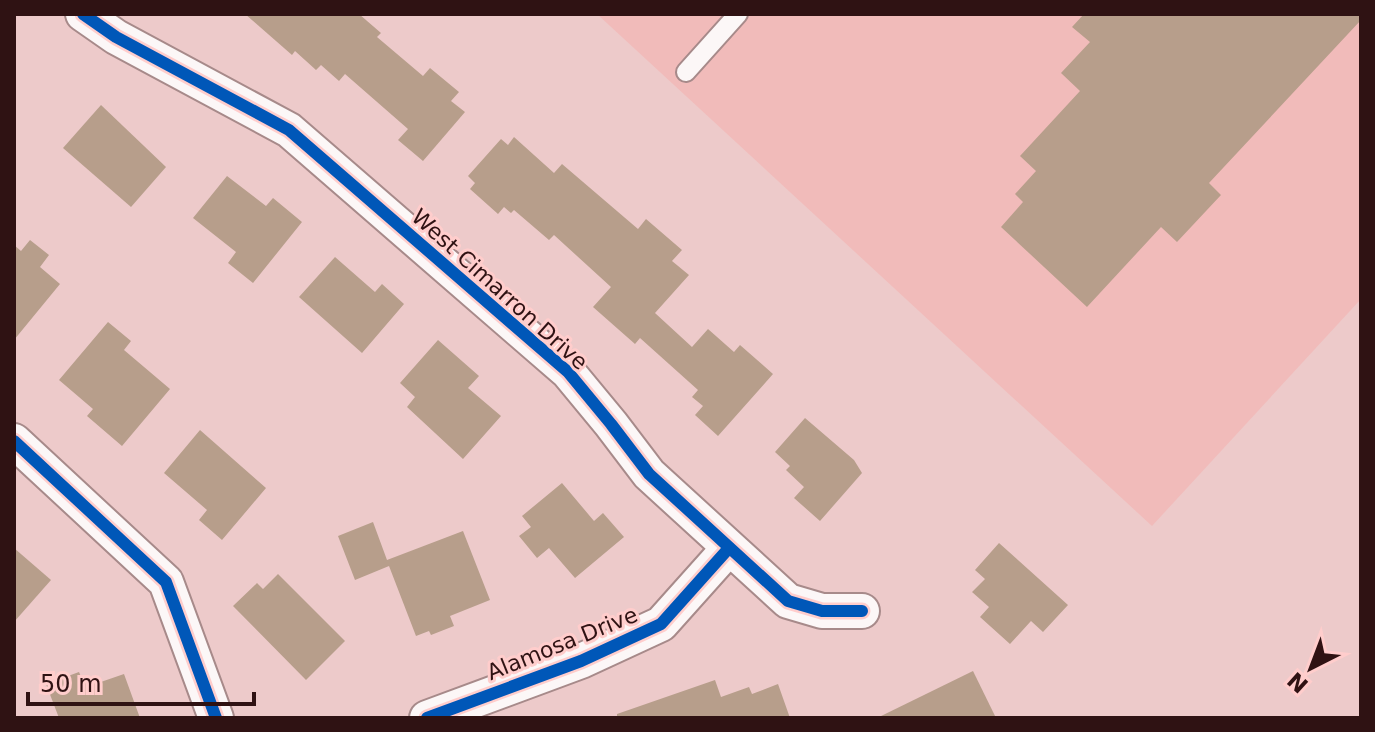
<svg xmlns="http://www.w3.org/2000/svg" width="1375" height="732" font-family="'DejaVu Sans',sans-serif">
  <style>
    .built { fill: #f1bbba }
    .building { fill: #b79e8b }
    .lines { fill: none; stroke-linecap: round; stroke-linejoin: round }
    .service-casing { stroke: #a78a8a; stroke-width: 22 }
    .minor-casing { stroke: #a78a8a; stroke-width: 38 }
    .service { stroke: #fcf7f7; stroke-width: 18 }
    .minor { stroke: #fcf7f7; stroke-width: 34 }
    .cycleway-casing { stroke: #ffcdcc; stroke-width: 17 }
    .cycleway { stroke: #0057b8; stroke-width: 12 }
    .labels { text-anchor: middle; stroke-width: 6; stroke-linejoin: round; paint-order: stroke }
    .street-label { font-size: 22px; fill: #2f1213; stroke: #ffcdcc }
  </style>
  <rect width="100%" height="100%" fill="#edcaca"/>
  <polygon class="built" points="597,14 1361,14 1361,299 1152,526"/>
  <g class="building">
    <polygon points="245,14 359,14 381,33 377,37 423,76 430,68 459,92 451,101 465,112 423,161 398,140 408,129 345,74 339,81 321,65 316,70 295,51 292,55"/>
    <polygon points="1084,14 1361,14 1361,20 1209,183 1221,195 1177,242 1161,227 1087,307 1001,227 1023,202 1015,194 1036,171 1020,156 1080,91 1061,73 1090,42 1072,27"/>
    <polygon points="101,105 166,167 131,207 63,148"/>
    <polygon points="514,137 554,173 562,164 638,229 646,219 682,250 672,261 689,275 655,313 692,347 708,329 734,352 740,345 773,374 718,436 695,415 703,406 692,397 698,390 640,338 635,344 593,307 611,287 554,235 549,240 514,210 511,213 504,207 498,214 470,189 475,183 468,176 501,139 508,145"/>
    <polygon points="227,176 266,206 273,198 302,222 253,283 228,263 236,252 193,218"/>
    <polygon points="30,240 49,255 40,267 60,284 14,340 14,245 21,251"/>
    <polygon points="335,257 375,292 382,284 404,304 362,353 299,297"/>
    <polygon points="108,322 131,341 124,350 170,389 122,446 87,416 93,409 59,380"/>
    <polygon points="438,340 479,376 468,388 501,416 463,459 407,407 415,397 400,383"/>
    <polygon points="805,418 854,460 862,473 820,521 794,498 804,487 786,470 790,466 775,452"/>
    <polygon points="200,430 266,488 222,540 199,520 207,510 164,473"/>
    <polygon points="562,483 594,521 603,513 624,537 575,578 549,548 537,558 519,536 531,527 522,516"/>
    <polygon points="373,522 387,560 463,531 490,600 450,616 454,626 431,635 429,631 416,636 389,566 355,580 338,536"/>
    <polygon points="999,543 1068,605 1043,632 1031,621 1010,644 980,617 989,607 972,592 985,579 975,570"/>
    <polygon points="14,548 51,580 14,622"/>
    <polygon points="278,574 345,641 306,680 233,606 257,583 263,589"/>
    <polygon points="973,671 996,718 877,718"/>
    <polygon points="79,672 82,679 92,676 95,684 124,674 140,718 59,718 46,684"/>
    <polygon points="715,680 721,697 749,687 752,694 778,684 790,718 617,718 617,714"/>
  </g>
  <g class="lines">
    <g class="service-casing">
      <polyline id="service" points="686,72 738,14"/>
    </g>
    <g class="minor-casing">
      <g id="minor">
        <polyline points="83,14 116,37 289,130 568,372 611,424 649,474 788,601 822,611 862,611"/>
        <polyline points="14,441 166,582 216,718"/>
        <polyline points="427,718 581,661 661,624 729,548"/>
      </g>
    </g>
    <use href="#service" class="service"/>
    <use href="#minor" class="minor"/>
    <g class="cycleway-casing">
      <g id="cycleway">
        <polyline points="83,14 116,37 289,130 568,372 611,424 649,474 788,601 822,611 862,611"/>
        <polyline points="14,441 166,582 216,718"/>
        <polyline points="427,718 581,661 661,624 729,548"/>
      </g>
    </g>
    <use href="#cycleway" class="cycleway"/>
  </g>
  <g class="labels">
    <g class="street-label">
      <text transform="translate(500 289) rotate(42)" y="8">West Cimarron Drive</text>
      <text transform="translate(562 643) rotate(-22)" y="8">Alamosa Drive</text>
    </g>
  </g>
  <rect width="1375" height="732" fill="none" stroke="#2f1213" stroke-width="32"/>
  <g transform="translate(1311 668) rotate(222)" stroke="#ffcdcc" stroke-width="6" paint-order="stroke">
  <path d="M0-6L14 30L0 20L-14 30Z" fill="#2f1213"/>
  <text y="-12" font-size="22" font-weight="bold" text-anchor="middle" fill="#2f1213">N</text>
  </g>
  <path d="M28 692v12h226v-12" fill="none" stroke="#2f1213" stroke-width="4"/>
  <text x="40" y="692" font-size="24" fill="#2f1213" stroke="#ffcdcc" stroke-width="6" paint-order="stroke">50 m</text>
</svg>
